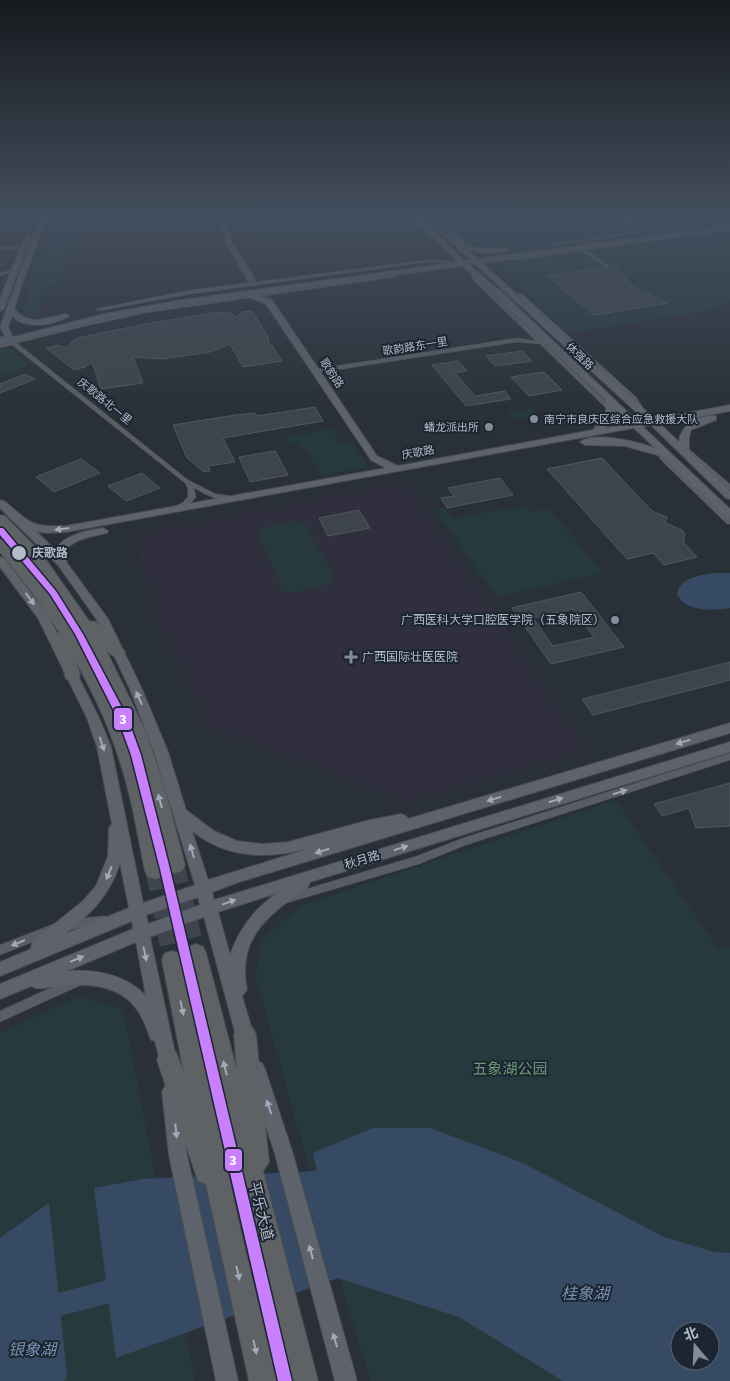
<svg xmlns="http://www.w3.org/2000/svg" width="730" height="1381" font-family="'Source Sans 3','Noto Sans SC',sans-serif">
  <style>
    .medical { fill: #302f3d }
    .green { fill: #263a3d; fill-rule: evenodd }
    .water { fill: #374a63; fill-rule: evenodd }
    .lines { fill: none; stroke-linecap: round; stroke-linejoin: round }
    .river { fill: #374a63; fill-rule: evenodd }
    .building { fill: #3e444b; stroke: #51575f; fill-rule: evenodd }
    .highway-tunnel { stroke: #3e454d; stroke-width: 19; stroke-dasharray: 19 9; stroke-linecap: butt }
    .street-casing { stroke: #474c52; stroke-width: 1 }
    .secondary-casing { stroke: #474c52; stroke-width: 2 }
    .highway-casing { stroke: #464c53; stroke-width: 2 }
    .street { fill: #595e65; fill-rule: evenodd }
    .secondary { fill: #5e626a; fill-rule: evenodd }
    .highway { fill: #5e6265; fill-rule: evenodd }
    .metro-1-casing { stroke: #1c2632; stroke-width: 3 }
    .metro-1 { fill: #c880ff; fill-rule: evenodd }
    .oneway { fill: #a2aab6 }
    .oneway2 { fill: #a1a9b5 }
    .oneway3 { fill: #a2aab5 }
    .poi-dot { fill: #838b96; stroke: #1c2632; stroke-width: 2 }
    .stop-dot { fill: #b3bcc9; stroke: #1c2632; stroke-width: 2 }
    .labels { text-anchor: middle; stroke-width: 4; stroke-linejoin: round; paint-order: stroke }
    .far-street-label { font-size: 11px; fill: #b3bcc9; stroke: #1c2632 }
    .far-poi-label { font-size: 11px; fill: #b3bcc9; stroke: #1c2632; text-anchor: start }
    .stop-label { font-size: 12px; font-weight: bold; fill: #b3bcc9; stroke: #1c2632; text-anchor: start }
    .poi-label { font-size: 12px; fill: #b3bcc9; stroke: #1c2632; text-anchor: end }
    .street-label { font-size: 12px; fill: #b3bcc9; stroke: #1c2632 }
    .near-park-label { font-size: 15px; fill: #699a73; stroke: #1c2632 }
    .near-street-label { font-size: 15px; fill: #b3bcc9; stroke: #1c2632 }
    .near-water-label { font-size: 16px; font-style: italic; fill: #7a93b1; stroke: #1c2632 }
    .line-badge { stroke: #1c2632; stroke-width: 2 }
    .badge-label { font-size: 14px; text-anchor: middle; font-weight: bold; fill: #fff }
  </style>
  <rect width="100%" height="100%" fill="#293037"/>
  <polygon class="medical" points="406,481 588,752 398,803 393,795 375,791 365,785 212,728 205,723 186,674 169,640 162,631 133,535"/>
  <g class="green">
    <polygon points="81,215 56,284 43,285 38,310 43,317 22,317 27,296 26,287 36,266 42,258 53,218"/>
    <polygon points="434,215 730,215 730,301 708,311 568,333 499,267 509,261 495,249 469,243"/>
    <polygon points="0,348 12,350 29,365 0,377"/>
    <polygon points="532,408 540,416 513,420 506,412"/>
    <polygon points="331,429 340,443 352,441 366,464 365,467 322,476 306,449 301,450 297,444 291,445 286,437"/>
    <polygon points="526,507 530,512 549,508 603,573 496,597 436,510 445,508 453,519 508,508 510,510"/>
    <polygon points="294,521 305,524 335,579 332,584 291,593 283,590 258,533 262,528"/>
    <path d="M616,800L718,949L730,946V1381H371L345,1298L256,978L261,941L300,906ZM680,1331H710V1361H680Z"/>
    <polygon points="79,996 123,1009 195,1381 0,1381 0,1033"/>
  </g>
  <g class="water">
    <path d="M713,573H730V608C713,611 685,612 677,594C680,578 700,575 713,573Z"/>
    <path d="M373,1128H430L523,1163L664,1237L714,1252L730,1253V1381H563L459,1317L338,1278L116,1358L94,1188L143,1179L317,1171L313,1153ZM680,1331H710V1361H680Z"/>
    <polygon points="49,1203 67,1376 64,1381 0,1381 0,1238"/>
  </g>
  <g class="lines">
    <polygon class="river" points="127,1275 136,1278 139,1287 136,1296 0,1332 0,1308"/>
  </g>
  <g class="building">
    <polygon points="615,266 632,286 667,303 594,315 547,276 603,267 608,269"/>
    <polygon points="252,311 268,337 269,344 271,344 282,361 243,367 230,344 210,352 162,359 133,357 143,383 101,389 92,362 85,367 74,370 46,348 59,345 65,348 77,338 145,324 220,312 229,312 236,317 242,312"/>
    <polygon points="522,351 532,361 495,366 486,356"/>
    <polygon points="458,361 467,371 455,373 475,396 505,391 511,399 466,406 432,365"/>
    <polygon points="544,372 562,390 529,396 511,377"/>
    <polygon points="25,374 35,379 0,393 0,384"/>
    <polygon points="315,407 323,421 223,438 235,462 208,466 210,471 204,472 187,458 173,425 235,415 255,413 257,416"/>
    <polygon points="275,451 288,475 250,482 239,457"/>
    <polygon points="602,458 652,511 667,517 665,523 682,530 685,535 683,542 697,557 664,565 653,553 627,559 547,469"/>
    <polygon points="81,459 100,473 54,492 36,477"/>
    <polygon points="142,473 160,488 126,501 108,486"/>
    <polygon points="500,478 513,495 447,508 441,498 454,496 448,488"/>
    <polygon points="359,510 370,528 328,536 319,518"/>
    <path d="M581,592L624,647L551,664L512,608ZM573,609L594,637L553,646L533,618Z"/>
    <polygon points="730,662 730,680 593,715 582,699"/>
    <polygon points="730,783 730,826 696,828 689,808 662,816 654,804"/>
  </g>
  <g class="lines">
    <g class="highway-tunnel">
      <polyline points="175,865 196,953"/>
      <polyline points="155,871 172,960"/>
    </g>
    <g class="street-casing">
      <g id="street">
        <polygon points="0,215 9,215 0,217"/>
        <polygon points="407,215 412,215 427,229 427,231 423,231"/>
        <polygon points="432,215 437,215 464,241 467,253 463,253 460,242"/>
        <polygon points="621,215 626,215 635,225 635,227 631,227"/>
        <polygon points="652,215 658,215 666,221 662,222"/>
        <polygon points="730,218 730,220 548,246 546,245"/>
        <path d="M730,228V230L587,250L608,265V267H606L582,251C565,253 508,264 496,259L498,258H513Z"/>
        <polygon points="0,247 23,247 25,248 23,249 0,249"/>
        <polygon points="428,260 447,261 449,262 447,263 428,262 191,294 98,311 95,309 191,290"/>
        <polygon points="15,269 17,269 17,271 0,276 0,273"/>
        <polygon points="471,271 475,271 477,278 543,341 553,343 553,345 547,345 613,409 613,411 609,411 540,344 517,342 316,373 313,371 316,369 517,338 536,341 473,280"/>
        <path d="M393,274L396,276L395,277L145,313L81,327L17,343L188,480L216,494L231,496L235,498C223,505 205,494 194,488L196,497C190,504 184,511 174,511V507L182,503L188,497V489L185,483L12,345L0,348V344L9,342L7,340L8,339L14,341L80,323L145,309Z"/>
        <polygon points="518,294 522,294 636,397 645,411 644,412 640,412 632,399 518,296"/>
        <polygon points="658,444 661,446 665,457 730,518 730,524 727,524 660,459 655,446"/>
        <polygon points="683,444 730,484 730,490 728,489 681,447 680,446"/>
        <polygon points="730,753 730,760 466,845 419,864 283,904 279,903 278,900 279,897 283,896 417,856 463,838"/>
        <polygon points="105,916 109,918 110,921 109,924 105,926 66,930 62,928 61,925 62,922 66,920"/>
        <polygon points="54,924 58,926 59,929 58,932 0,955 0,945"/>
        <polygon points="79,975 83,976 85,980 83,984 0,1022 0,1011"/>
      </g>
    </g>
    <g class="secondary-casing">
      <g id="secondary">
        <path d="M41,215H47L14,308C27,327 47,318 65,314L69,316C54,326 25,330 12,316L8,327L13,337L104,314L175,301L458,262L410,215H417L465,261L471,260L439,231V229H443C467,250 475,249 506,248L509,250L506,252L481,253L466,249L478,259L730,225V229L482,263L655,419L730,405V411L660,424L679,442C680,425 700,414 716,416V420L691,430L689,437V452L730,491V499L726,498L651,425L643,427L730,509V518L726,517L664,457L625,446L585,445L580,442C594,431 639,442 655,448L634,428L66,532L46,533L36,531L55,550C66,534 85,531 103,528L108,531L107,533C91,537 74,538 64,552L67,563L108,619L141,687L168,752L186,810L214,831L237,841L262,844L288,842L370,820L401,814L406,816L408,819L730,723V733L239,882L212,892L214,900L730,742V752L310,882C308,890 300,893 294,897C259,922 238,946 247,990L242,996L256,1043L253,1049L247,1051L241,1049L238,1043L204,917L150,937L178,1067L175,1073L169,1075L163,1073L155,1041L151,1040C147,1030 144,1020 138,1011C120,984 87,983 57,986C48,987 39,991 31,986L0,999V984L133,929L132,921L0,976V962L31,949L32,942L83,901L96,886L108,856L109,828L112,824L97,747L87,718L38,618L0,567V557L4,558L49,617L99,718L111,747L143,903L195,885L154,752L129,687L97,620L58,565L0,508V500L4,501C30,522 30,528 66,526L386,468L371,460L266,304L246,296L175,305L104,318L0,345V337H5L0,327ZM475,264L646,421L638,422L503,293L469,265ZM462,266L497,297L605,400C609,418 602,418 593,430L398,466L377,456L272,300L256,294ZM615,410L629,424L605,428L614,420ZM192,831C228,859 265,859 308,849L208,880ZM120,863L129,908L65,934C92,912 109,897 120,863ZM277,893C254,909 239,929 230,955L218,912ZM198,897L200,905L148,924L146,915ZM136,942L146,996C125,974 97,969 67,971Z"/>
        <polygon points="219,215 225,215 232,242 255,279 254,281 248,281 226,242"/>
        <polygon points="28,234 31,236 4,309 0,311 0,299 25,236"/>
        <polygon points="256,1061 262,1063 265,1069 293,1154 357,1381 335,1381 275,1154 247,1069 250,1063"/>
        <polygon points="171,1083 177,1086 180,1092 187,1155 238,1381 216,1381 169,1155 162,1092 165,1086"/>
      </g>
    </g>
    <g class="highway-casing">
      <g id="highway">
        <path d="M0,515L5,516L42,554L89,621L96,622L125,652L123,656C115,658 112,656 106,650L146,732L164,785L185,865L182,871L175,873L168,871L165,865C155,821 145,776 130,733C124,717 116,701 108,685C80,626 47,572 0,526Z"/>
        <path d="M0,539C11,542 26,565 33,574C76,629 114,691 136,756C149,794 156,833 165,871L162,877L155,879L148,877L145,871C137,832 131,793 118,756C108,723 92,692 76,661L80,675L78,679L72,680L66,679L54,636L59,632L31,591L0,552Z"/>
        <polygon points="196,944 203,947 206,953 237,1071 234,1035 237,1028 245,1025 253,1028 256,1035 269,1162 263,1171 318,1381 290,1381 186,953 189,947"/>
        <polygon points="172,951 179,953 182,960 241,1232 277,1381 249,1381 206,1184 198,1181 195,1172 157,1060 160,1052 168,1049 176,1052 184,1073 162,960 165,953"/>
      </g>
    </g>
    <use href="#street" class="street"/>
    <use href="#secondary" class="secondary"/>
    <use href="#highway" class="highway"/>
    <g class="metro-1-casing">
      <polygon id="metro-1" points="0,528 3,528 56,591 83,634 128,719 141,755 170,869 292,1381 278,1381 160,869 131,755 118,719 75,634 50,594 0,535"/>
    </g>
    <use href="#metro-1" class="metro-1"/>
  </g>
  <defs><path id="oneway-solid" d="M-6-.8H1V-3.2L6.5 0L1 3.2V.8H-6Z" transform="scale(1.25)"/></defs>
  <g class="oneway">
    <use href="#oneway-solid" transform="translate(62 529) rotate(173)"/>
    <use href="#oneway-solid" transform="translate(30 599) rotate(54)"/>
    <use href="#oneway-solid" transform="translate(139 698) rotate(-114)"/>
    <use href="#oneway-solid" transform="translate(683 742) rotate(163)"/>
    <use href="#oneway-solid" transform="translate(102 744) rotate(72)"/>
    <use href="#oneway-solid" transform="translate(494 799) rotate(163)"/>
    <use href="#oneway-solid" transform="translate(556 800) rotate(-17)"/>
    <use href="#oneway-solid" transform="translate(401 848) rotate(-17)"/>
    <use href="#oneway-solid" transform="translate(192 851) rotate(-107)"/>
    <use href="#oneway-solid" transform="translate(322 851) rotate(163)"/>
    <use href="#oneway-solid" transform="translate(109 873) rotate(112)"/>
    <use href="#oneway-solid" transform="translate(229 902) rotate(-20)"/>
    <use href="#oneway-solid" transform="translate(145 954) rotate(78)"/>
    <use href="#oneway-solid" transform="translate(77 959) rotate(-23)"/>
    <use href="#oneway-solid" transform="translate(269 1107) rotate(-108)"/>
    <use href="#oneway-solid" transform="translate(176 1131) rotate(84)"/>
    <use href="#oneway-solid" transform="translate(311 1252) rotate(-105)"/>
    <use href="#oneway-solid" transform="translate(335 1340) rotate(-106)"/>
  </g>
  <g class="oneway2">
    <use href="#oneway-solid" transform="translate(620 792) rotate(-18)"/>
    <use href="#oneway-solid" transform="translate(18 943) rotate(158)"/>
  </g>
  <g class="oneway3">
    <use href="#oneway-solid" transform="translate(160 801) rotate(-105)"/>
    <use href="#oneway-solid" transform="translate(182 1008) rotate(78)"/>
    <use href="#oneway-solid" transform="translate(225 1068) rotate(-104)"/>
    <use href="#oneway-solid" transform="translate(238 1273) rotate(77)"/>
    <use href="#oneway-solid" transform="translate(255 1347) rotate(77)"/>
  </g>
  <linearGradient id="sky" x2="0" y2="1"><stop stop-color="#171a1e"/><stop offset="0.53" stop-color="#434e5e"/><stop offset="1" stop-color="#434e5e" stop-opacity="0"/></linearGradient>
  <rect width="730" height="409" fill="url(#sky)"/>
  <g class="poi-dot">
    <circle cx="534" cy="419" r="5"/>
    <circle cx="489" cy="427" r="5"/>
    <circle cx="615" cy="620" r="5"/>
    <path d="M348.5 649.5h5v5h5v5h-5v5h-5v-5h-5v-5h5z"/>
  </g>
  <circle class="stop-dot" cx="19" cy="553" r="8"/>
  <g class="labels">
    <g class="far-street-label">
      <text transform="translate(415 346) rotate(-9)" y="4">歌韵路东一里</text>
      <text transform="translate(580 356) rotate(44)" y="4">体强路</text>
      <text transform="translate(332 373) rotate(56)" y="4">歌韵路</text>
      <text transform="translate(105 401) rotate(39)" y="4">庆歌路北一里</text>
      <text transform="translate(418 452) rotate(-10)" y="4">庆歌路</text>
    </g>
    <g class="far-poi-label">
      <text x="544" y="423">南宁市良庆区综合应急救援大队</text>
      <text x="479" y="431" text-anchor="end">蟠龙派出所</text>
    </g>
    <g class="stop-label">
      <text x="32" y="557">庆歌路</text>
    </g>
    <g class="poi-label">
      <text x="605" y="624">广西医科大学口腔医学院（五象院区）</text>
      <text x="362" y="661" text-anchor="start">广西国际壮医医院</text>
    </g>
    <g class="street-label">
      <text transform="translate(362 860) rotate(-17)" y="4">秋月路</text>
    </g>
    <g class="near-park-label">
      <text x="510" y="1074">五象湖公园</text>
    </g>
    <g class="near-street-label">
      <text transform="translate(261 1211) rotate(76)" y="5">平乐大道</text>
    </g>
    <g class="near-water-label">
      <text x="585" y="1299">桂象湖</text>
      <text x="32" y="1355">银象湖</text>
    </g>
  </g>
  <g class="line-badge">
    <rect x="113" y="707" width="20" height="24" rx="5" fill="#c880ff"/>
    <rect x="224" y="1148" width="19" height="24" rx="5" fill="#c880ff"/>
  </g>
  <g class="badge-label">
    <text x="123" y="724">3</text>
    <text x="233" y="1165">3</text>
  </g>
  <g transform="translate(695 1346) rotate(341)"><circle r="24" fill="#1c2632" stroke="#58626e"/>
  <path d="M0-4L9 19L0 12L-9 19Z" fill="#838b96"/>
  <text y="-8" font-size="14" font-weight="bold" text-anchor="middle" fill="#b3bcc9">北</text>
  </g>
</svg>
